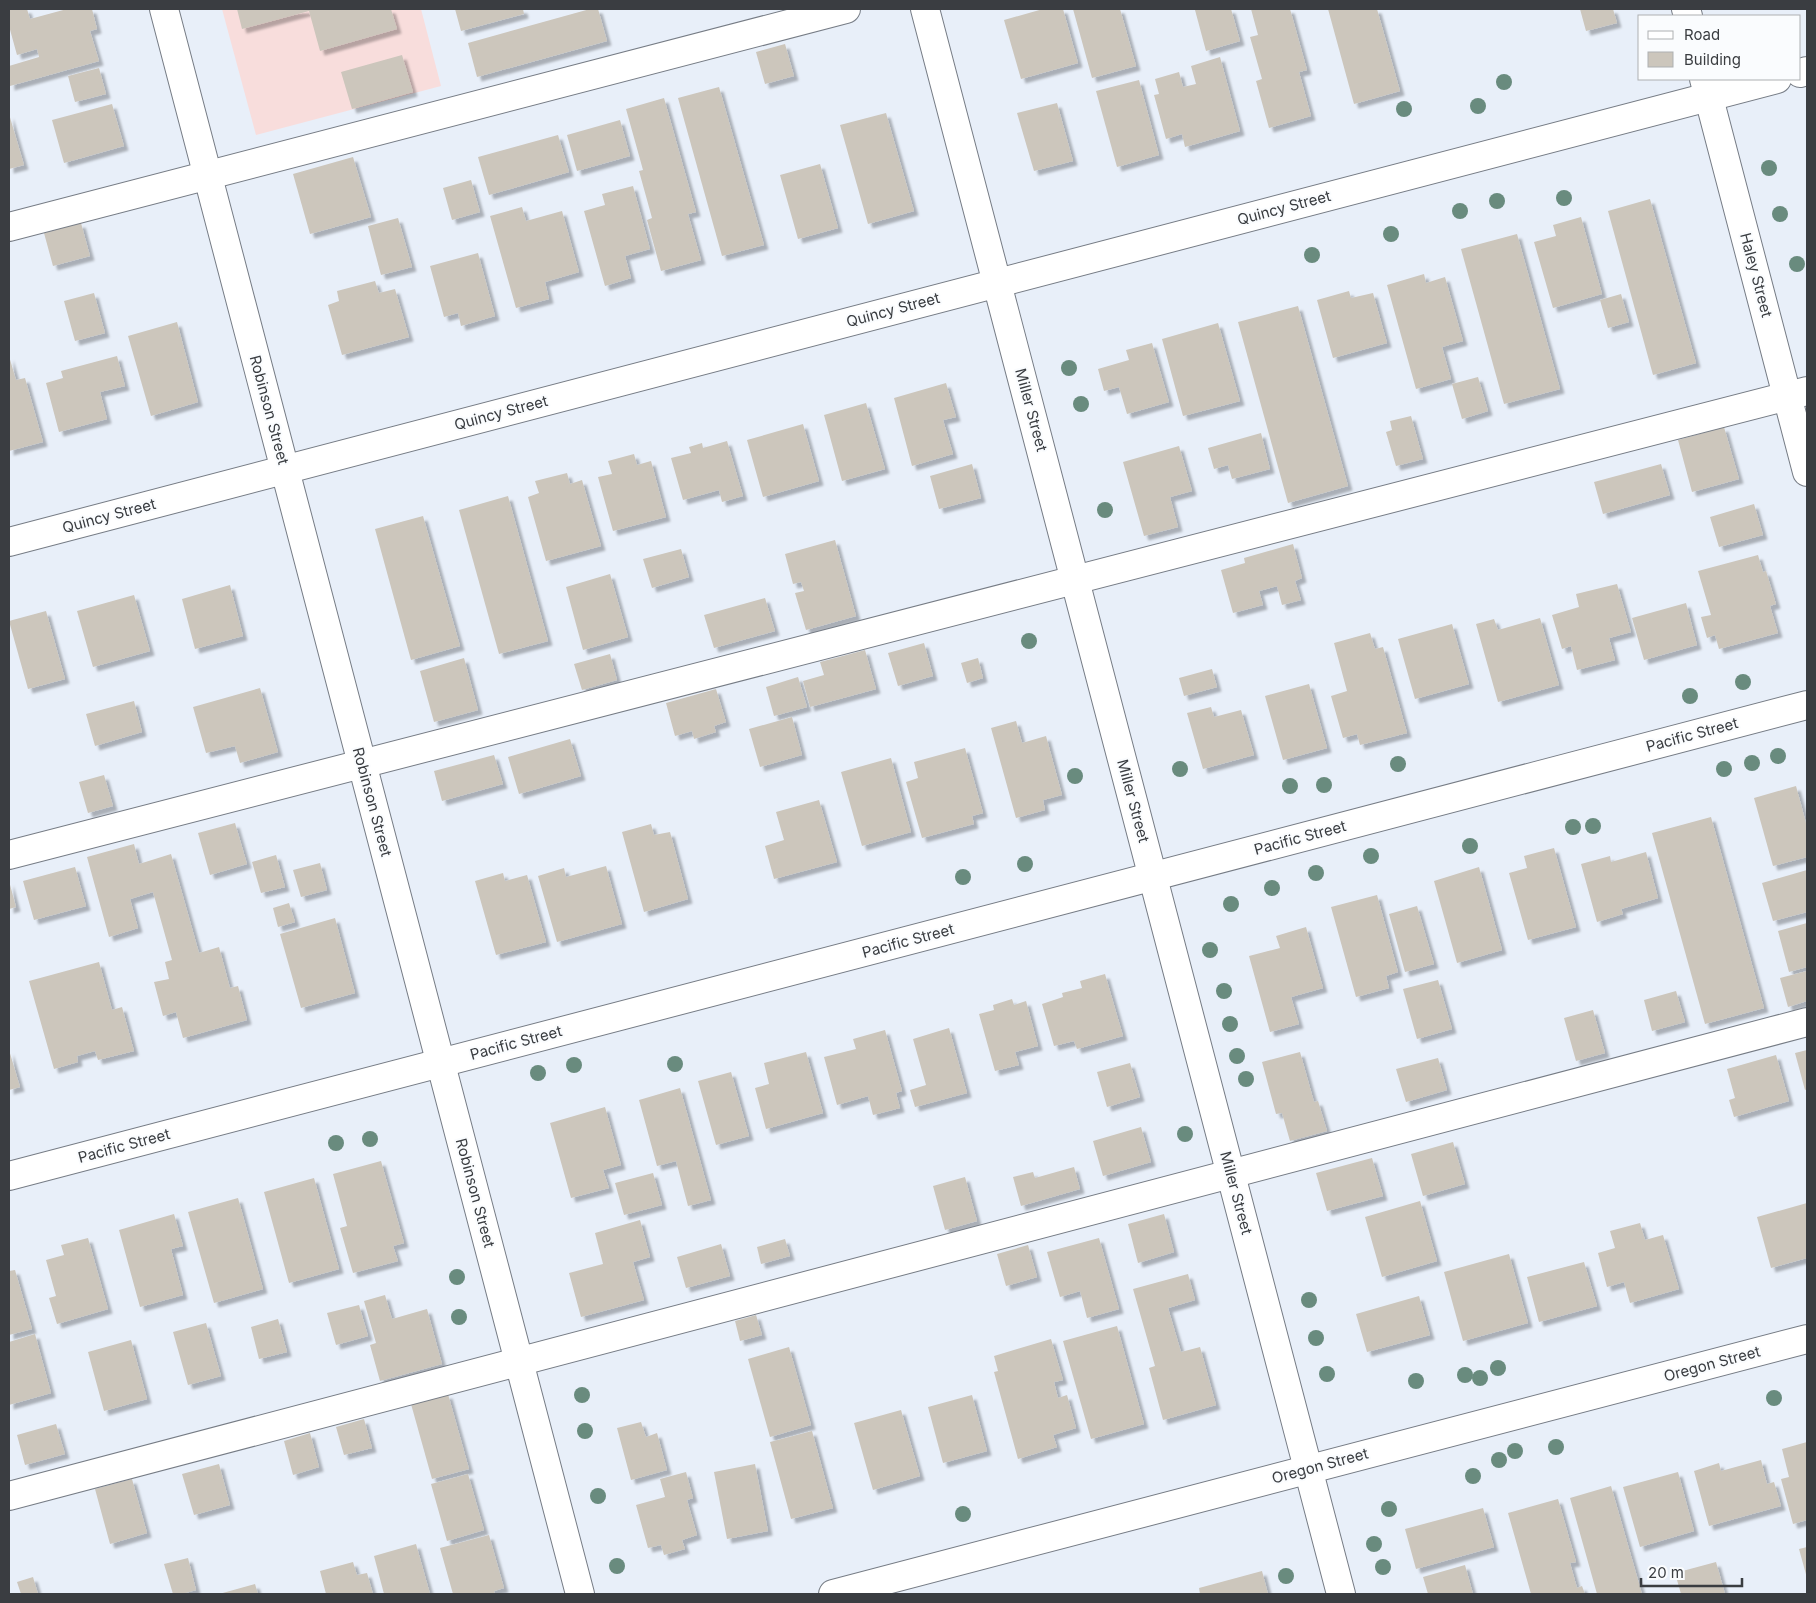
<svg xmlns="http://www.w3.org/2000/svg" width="1816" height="1603" font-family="Inter,sans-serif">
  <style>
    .commercial { fill: #f8dddc }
    .building { fill: #ccc6bc; filter: url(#shadow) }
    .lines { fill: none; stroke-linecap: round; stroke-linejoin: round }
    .minor-casing { stroke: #767c85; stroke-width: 30 }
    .major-casing { stroke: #767c85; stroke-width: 30 }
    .minor { stroke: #fff; stroke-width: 28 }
    .major { stroke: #fff; stroke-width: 28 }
    .tree { fill: #698b7e }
    .labels { text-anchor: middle; stroke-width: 4; stroke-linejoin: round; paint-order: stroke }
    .street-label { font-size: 15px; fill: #3a3d41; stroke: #fafcfe }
  </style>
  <defs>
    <filter id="shadow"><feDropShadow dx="4.5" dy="4.5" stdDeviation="1" flood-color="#0004"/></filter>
  </defs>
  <rect width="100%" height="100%" fill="#e8eff9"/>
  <polygon class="commercial" points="222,9 421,9 441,86 256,135"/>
  <g class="building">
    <polygon points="9,9 27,9 30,19 67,9 92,9 97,29 90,31 99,61 10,86 9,66 39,57 37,49 17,55 9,26"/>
    <polygon points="237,9 391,9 397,29 320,51 309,11 242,29"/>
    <polygon points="455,9 523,9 524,14 461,31"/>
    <polygon points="590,9 598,9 607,41 477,77 468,43"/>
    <polygon points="1043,9 1063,9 1078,63 1021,79 1004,20"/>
    <polygon points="1073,9 1120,9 1136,66 1092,78"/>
    <polygon points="1197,9 1231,9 1240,41 1206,51 1195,10"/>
    <polygon points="1251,9 1290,9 1307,70 1299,72 1311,116 1269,128 1256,81 1262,79 1250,37 1258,35"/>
    <polygon points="1328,9 1377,9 1400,91 1354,104"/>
    <polygon points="1580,9 1613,9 1617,23 1586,31"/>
    <polygon points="785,44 794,76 765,84 756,52"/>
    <polygon points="402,55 413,92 352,109 341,72"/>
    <polygon points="1220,57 1240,131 1185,147 1182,134 1166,139 1154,95 1159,94 1155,79 1179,72 1183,87 1196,84 1191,66"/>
    <polygon points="99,68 106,94 75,102 68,76"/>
    <polygon points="1139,80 1159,155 1117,167 1096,91"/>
    <polygon points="719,87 764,245 722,256 678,98"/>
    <polygon points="664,98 696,212 688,214 701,260 661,271 647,220 652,218 639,171 643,170 626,109"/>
    <polygon points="1057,103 1073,161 1034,171 1017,113"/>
    <polygon points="112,104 124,146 64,163 52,120"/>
    <polygon points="886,113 914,211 868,224 840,125"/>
    <polygon points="9,114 24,165 9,169"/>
    <polygon points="620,120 630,156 577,171 567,135"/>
    <polygon points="558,135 569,172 489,195 478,157"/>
    <polygon points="353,157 371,217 310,234 293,174"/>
    <polygon points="820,164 838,228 798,239 780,175"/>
    <polygon points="471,180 480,212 452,220 443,188"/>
    <polygon points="633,186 650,249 625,256 631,278 605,286 584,211 605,205 602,194"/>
    <polygon points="1650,199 1696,363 1653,375 1608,211"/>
    <polygon points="522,207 526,221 562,211 579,272 545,282 549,299 516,308 490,216"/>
    <polygon points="1581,217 1602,294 1553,308 1534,242 1556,236 1553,225"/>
    <polygon points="398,218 412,267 381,275 368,226"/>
    <polygon points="81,223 90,256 53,266 44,233"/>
    <polygon points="1517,234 1560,389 1504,404 1461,249"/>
    <polygon points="478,253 495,316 461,326 458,313 444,317 430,266"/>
    <polygon points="1424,274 1426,283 1445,277 1463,341 1442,347 1451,379 1416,389 1387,285"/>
    <polygon points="375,281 379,293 395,289 409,337 342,355 328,305 339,301 337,291"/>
    <polygon points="1349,291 1351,298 1373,293 1387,343 1333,358 1317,300"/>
    <polygon points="94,293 105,333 75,341 64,301"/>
    <polygon points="1621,294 1629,322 1608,328 1600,300"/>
    <polygon points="1298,306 1348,486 1288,503 1238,322"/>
    <polygon points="177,322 198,402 151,416 128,336"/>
    <polygon points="1218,323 1240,401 1183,416 1162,339"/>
    <polygon points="1152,343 1169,402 1127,414 1119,387 1104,391 1098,369 1129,360 1126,350"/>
    <polygon points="9,356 16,380 25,378 43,442 9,451"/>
    <polygon points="117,356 125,386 100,392 107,419 59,432 46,383 63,378 61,371"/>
    <polygon points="1478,377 1488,411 1462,419 1452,384"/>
    <polygon points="946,383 956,417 943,420 953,454 912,466 894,398"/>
    <polygon points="866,403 885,469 842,481 824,415"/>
    <polygon points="1411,416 1423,459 1396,466 1386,432 1392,430 1390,421"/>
    <polygon points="803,424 819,481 763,497 747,440"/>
    <polygon points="1724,427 1739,479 1692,492 1678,440"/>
    <polygon points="1261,433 1270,469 1232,479 1228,465 1214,469 1208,448"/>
    <polygon points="727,441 743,496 722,502 719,490 683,500 671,458 691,453 689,447 702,443 703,448"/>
    <polygon points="1179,446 1192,491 1170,497 1178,527 1144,536 1123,462"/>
    <polygon points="634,454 637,465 651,461 666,517 613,531 598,477 612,474 608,461"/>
    <polygon points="972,464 981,498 939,509 930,476"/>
    <polygon points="1661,464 1670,495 1603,514 1594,482"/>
    <polygon points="567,473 570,484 582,480 601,546 546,561 528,497 539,493 535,481"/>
    <polygon points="508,496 548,641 499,654 459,510"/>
    <polygon points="1754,504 1763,535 1719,547 1710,517"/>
    <polygon points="423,516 460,646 411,660 375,529"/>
    <polygon points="835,540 856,616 806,630 795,593 804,591 801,582 793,584 785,554"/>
    <polygon points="1293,544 1302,578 1295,581 1301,600 1282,605 1277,586 1259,591 1263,605 1233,613 1221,570 1245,563 1244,558"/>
    <polygon points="681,549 689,577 652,588 643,559"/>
    <polygon points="1758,555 1763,572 1766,571 1776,604 1770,606 1778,633 1719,649 1715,635 1707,638 1701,617 1711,615 1698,571"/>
    <polygon points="610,574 628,637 583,650 566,587"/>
    <polygon points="1617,584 1631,632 1609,638 1615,660 1577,670 1571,646 1562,649 1552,615 1579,607 1576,594"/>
    <polygon points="230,585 243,636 195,649 182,599"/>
    <polygon points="134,595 150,651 93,667 77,611"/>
    <polygon points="765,598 775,631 714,648 704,615"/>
    <polygon points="1686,603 1697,645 1644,660 1632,618"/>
    <polygon points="46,611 65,679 28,689 9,621"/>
    <polygon points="1540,618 1559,685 1498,702 1476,624 1494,619 1498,630"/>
    <polygon points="1452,624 1469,684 1415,699 1398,639"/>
    <polygon points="1370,633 1375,649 1383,647 1407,733 1360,745 1357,734 1343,738 1331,696 1347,691 1334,643"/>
    <polygon points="924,643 933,676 898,686 888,653"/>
    <polygon points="865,650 876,689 810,707 803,681 824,675 820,662"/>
    <polygon points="610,654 617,680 582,690 574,664"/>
    <polygon points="464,658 478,710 434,722 420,671"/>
    <polygon points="978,658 983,678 967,683 961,663"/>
    <polygon points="1212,669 1217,687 1184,696 1179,678"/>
    <polygon points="798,677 807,707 774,716 766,687"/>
    <polygon points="1309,684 1327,748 1283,760 1265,696"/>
    <polygon points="260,688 278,752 240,763 235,746 206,753 193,707"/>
    <polygon points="716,689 726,722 714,726 716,732 694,739 692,731 675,736 666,703"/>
    <polygon points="134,701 142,732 95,746 86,714"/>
    <polygon points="1211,707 1214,717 1241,710 1254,755 1203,769 1187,713"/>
    <polygon points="792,717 802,755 760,767 749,729"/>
    <polygon points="1016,721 1022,743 1046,736 1062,795 1043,800 1045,810 1016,818 991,728"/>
    <polygon points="570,739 581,776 519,794 508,757"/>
    <polygon points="965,748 983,813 972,816 974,824 922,838 906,782 918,778 914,762"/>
    <polygon points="494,755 503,784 442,801 434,771"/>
    <polygon points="891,758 911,832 862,846 841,772"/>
    <polygon points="104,775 113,806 88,813 79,782"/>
    <polygon points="1796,786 1807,827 1807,857 1773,866 1754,798"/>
    <polygon points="819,800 837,862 774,879 765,846 784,840 776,812"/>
    <polygon points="1711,817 1764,1008 1705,1024 1652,833"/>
    <polygon points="235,823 247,864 210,875 198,833"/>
    <polygon points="651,824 654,835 670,832 688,899 644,912 622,832"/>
    <polygon points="134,844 139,864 171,854 199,953 219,947 230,988 238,986 247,1020 183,1038 176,1012 163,1016 154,982 169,979 165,962 172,960 153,892 130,899 138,928 109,937 87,857"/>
    <polygon points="1554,848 1576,927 1528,940 1509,873 1527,868 1524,856"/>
    <polygon points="1646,852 1658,898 1621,909 1623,914 1597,922 1581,864 1610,856 1611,862"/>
    <polygon points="276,855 285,887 261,893 252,862"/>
    <polygon points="320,863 327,890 301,897 293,870"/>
    <polygon points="606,866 622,924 557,942 538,876 564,868 566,877"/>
    <polygon points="75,867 86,906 34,920 23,881"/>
    <polygon points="1479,867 1502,950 1457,963 1434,881"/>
    <polygon points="1807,870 1807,912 1773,921 1762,883"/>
    <polygon points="503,873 505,881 527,875 546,942 496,955 475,881"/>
    <polygon points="9,881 16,907 9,909"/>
    <polygon points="1377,895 1398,972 1386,976 1389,988 1356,997 1331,907"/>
    <polygon points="289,903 295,922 278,927 273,908"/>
    <polygon points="1417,906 1434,964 1405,972 1389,914"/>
    <polygon points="335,918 355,993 301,1008 280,934"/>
    <polygon points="1807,923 1807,967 1789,972 1778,931"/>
    <polygon points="1306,927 1323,988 1291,997 1299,1024 1270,1032 1249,956 1280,948 1276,936"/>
    <polygon points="99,962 112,1010 122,1007 134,1051 98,1060 95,1051 77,1056 78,1062 54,1069 29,981"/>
    <polygon points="1807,971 1807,1001 1788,1007 1780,978"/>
    <polygon points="1105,974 1123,1036 1077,1049 1074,1041 1054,1046 1042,1004 1063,997 1062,993 1082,988 1080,981"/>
    <polygon points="1438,980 1452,1029 1417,1039 1403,989"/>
    <polygon points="1676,991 1685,1022 1652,1031 1644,1000"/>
    <polygon points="1012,999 1014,1005 1026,1001 1038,1046 1015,1052 1019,1065 995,1071 979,1014 994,1010 993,1005"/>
    <polygon points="1593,1010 1605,1053 1576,1061 1564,1018"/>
    <polygon points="949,1028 967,1093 915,1107 910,1090 926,1085 913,1039"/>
    <polygon points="885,1030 902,1091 896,1093 900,1108 873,1115 868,1096 837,1105 824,1057 856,1049 853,1039"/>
    <polygon points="9,1050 20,1087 9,1090"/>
    <polygon points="1807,1050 1807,1089 1805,1090 1795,1053"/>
    <polygon points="806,1052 823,1113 766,1129 755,1088 769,1084 764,1063"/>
    <polygon points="1300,1052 1314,1102 1318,1101 1327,1131 1290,1141 1282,1113 1276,1114 1262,1062"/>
    <polygon points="1776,1055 1789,1101 1734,1117 1729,1100 1735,1098 1727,1069"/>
    <polygon points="1438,1058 1447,1090 1406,1102 1396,1069"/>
    <polygon points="1130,1063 1140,1097 1107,1107 1097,1072"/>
    <polygon points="731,1072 749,1136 716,1145 698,1081"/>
    <polygon points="680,1088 711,1200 688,1206 676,1161 657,1166 639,1100"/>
    <polygon points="605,1107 621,1165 603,1170 609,1188 571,1198 550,1123"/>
    <polygon points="1141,1127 1151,1162 1103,1176 1093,1141"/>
    <polygon points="1453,1142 1465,1184 1423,1196 1411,1154"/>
    <polygon points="1372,1158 1383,1196 1327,1211 1316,1173"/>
    <polygon points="381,1161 404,1243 393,1246 398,1261 353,1273 340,1228 347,1226 333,1174"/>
    <polygon points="1074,1167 1080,1189 1021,1206 1013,1177 1033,1172 1035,1178"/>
    <polygon points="653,1173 662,1205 624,1215 615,1183"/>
    <polygon points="965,1177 977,1221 945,1230 933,1186"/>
    <polygon points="314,1178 339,1269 289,1283 264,1192"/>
    <polygon points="238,1198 263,1289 214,1303 188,1212"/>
    <polygon points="1420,1201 1437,1261 1382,1277 1365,1217"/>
    <polygon points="1807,1203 1807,1258 1771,1268 1757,1217"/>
    <polygon points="174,1214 183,1246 171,1249 183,1295 140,1307 119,1230"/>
    <polygon points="1164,1214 1174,1252 1138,1263 1128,1224"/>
    <polygon points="640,1220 650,1257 633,1262 644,1300 581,1317 569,1273 603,1264 595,1233"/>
    <polygon points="1640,1223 1645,1240 1663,1235 1679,1289 1630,1303 1624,1282 1607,1287 1598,1253 1615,1248 1610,1231"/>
    <polygon points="88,1238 108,1309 57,1324 49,1298 56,1296 46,1260 64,1255 61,1245"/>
    <polygon points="1099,1238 1119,1309 1087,1318 1080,1291 1060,1297 1047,1252"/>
    <polygon points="785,1239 790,1256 761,1264 757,1247"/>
    <polygon points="721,1244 730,1276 686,1288 677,1257"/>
    <polygon points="1028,1245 1037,1277 1006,1286 997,1254"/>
    <polygon points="1509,1254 1528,1323 1463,1341 1444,1272"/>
    <polygon points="1584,1262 1597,1306 1539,1322 1527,1277"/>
    <polygon points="15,1270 32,1329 9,1335 9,1271"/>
    <polygon points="1188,1274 1195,1300 1168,1308 1181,1352 1200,1347 1216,1405 1163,1420 1149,1368 1155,1366 1133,1289"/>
    <polygon points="385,1295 392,1319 427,1309 442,1364 380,1381 370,1345 376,1343 364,1301"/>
    <polygon points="1419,1296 1430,1335 1367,1352 1356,1314"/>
    <polygon points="359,1305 368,1336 336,1345 327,1313"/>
    <polygon points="756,1315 762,1335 740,1341 735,1321"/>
    <polygon points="278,1319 287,1352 259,1359 251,1327"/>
    <polygon points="206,1323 221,1376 188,1385 173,1332"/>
    <polygon points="1117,1326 1144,1424 1091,1439 1063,1341"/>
    <polygon points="35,1334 51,1393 9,1405 9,1342"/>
    <polygon points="1051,1339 1063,1380 1054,1382 1058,1398 1067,1395 1076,1428 1053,1435 1057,1447 1018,1459 994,1372 998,1371 994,1356"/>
    <polygon points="131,1340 147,1399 104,1411 88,1352"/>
    <polygon points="789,1347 811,1425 770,1437 748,1359"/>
    <polygon points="448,1394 469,1469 432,1479 411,1404"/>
    <polygon points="972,1395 987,1451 943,1463 928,1407"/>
    <polygon points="901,1410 920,1476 873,1490 854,1423"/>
    <polygon points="364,1419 372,1448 344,1455 336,1427"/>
    <polygon points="641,1422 646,1437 657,1433 667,1470 631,1480 617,1428"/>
    <polygon points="56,1424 65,1454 25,1465 17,1435"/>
    <polygon points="812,1431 833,1508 791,1519 770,1442"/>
    <polygon points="310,1433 319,1467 293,1475 284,1441"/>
    <polygon points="1807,1442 1807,1520 1793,1524 1781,1479 1789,1477 1782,1449"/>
    <polygon points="1761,1460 1767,1484 1774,1482 1781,1506 1709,1526 1694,1471 1719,1463 1721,1471"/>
    <polygon points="219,1464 230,1505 194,1515 182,1474"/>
    <polygon points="755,1464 768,1531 727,1539 714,1472"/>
    <polygon points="686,1472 693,1498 687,1500 697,1535 682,1540 685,1549 664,1555 661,1545 648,1548 636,1505 665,1497 660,1479"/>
    <polygon points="1678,1472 1694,1531 1640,1547 1623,1487"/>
    <polygon points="468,1474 484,1530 447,1541 431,1484"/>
    <polygon points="132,1479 147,1533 110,1544 95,1489"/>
    <polygon points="1611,1486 1642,1594 1597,1594 1570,1498"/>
    <polygon points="1558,1499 1576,1562 1570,1563 1577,1588 1582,1586 1585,1594 1531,1594 1508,1513"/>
    <polygon points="1483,1508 1494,1547 1416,1569 1405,1529"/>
    <polygon points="489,1535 504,1588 494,1591 495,1594 453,1594 440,1548"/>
    <polygon points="416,1544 430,1594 384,1594 374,1556"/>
    <polygon points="1807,1547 1807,1578 1799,1549"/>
    <polygon points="188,1558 196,1590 182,1594 173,1594 164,1564"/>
    <polygon points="353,1562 357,1575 367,1573 373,1594 326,1594 320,1571"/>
    <polygon points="1716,1562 1725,1594 1681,1594 1675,1573"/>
    <polygon points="1465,1565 1473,1594 1428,1594 1423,1577"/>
    <polygon points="1262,1571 1268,1594 1200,1594 1199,1588"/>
    <polygon points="33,1577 38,1594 21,1594 17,1582"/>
    <polygon points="255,1584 258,1594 219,1594"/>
  </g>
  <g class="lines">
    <g class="minor-casing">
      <g id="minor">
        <polyline points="164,9 580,1594"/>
        <polyline points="925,9 1341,1594"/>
        <polyline points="1800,73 1807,71"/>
        <polyline points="9,227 846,9"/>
        <polyline points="9,542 1777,79"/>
        <polyline points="9,855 1807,391"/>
        <polyline points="9,1176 1807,705"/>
        <polyline points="9,1496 1807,1022"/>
        <polyline points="833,1594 1807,1339"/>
      </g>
    </g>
    <g class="major-casing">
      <g id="major">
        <polyline points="1686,9 1688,16"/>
        <polyline points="1704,79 1807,472"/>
      </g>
    </g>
    <use href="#minor" class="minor"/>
    <use href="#major" class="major"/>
  </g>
  <g class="tree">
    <circle cx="1504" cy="82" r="8"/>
    <circle cx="1478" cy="106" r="8"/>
    <circle cx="1404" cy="109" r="8"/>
    <circle cx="1769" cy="168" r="8"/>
    <circle cx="1564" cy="198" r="8"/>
    <circle cx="1497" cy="201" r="8"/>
    <circle cx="1460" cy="211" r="8"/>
    <circle cx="1780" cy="214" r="8"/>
    <circle cx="1391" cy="234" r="8"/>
    <circle cx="1312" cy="255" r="8"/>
    <circle cx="1797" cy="264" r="8"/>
    <circle cx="1069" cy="368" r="8"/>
    <circle cx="1081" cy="404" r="8"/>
    <circle cx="1105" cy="510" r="8"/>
    <circle cx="1029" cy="641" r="8"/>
    <circle cx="1743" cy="682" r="8"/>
    <circle cx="1690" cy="696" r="8"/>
    <circle cx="1778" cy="756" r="8"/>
    <circle cx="1752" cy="763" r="8"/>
    <circle cx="1398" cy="764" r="8"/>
    <circle cx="1180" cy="769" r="8"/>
    <circle cx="1724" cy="769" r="8"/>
    <circle cx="1075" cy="776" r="8"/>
    <circle cx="1324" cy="785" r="8"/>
    <circle cx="1290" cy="786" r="8"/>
    <circle cx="1593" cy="826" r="8"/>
    <circle cx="1573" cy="827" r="8"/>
    <circle cx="1470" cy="846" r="8"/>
    <circle cx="1371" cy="856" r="8"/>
    <circle cx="1025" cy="864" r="8"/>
    <circle cx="1316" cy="873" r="8"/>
    <circle cx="963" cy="877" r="8"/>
    <circle cx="1272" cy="888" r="8"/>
    <circle cx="1231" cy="904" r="8"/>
    <circle cx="1210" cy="950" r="8"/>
    <circle cx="1224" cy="991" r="8"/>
    <circle cx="1230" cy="1024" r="8"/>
    <circle cx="1237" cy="1056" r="8"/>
    <circle cx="675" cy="1064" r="8"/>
    <circle cx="574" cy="1065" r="8"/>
    <circle cx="538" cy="1073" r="8"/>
    <circle cx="1246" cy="1079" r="8"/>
    <circle cx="1185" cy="1134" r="8"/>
    <circle cx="370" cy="1139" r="8"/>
    <circle cx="336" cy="1143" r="8"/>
    <circle cx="457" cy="1277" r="8"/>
    <circle cx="1309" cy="1300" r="8"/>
    <circle cx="459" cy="1317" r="8"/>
    <circle cx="1316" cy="1338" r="8"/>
    <circle cx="1498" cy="1368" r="8"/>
    <circle cx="1327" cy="1374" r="8"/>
    <circle cx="1465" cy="1375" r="8"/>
    <circle cx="1480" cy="1378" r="8"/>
    <circle cx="1416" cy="1381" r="8"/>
    <circle cx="582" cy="1395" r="8"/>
    <circle cx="1774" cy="1398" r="8"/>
    <circle cx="585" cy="1431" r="8"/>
    <circle cx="1556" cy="1447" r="8"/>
    <circle cx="1515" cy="1451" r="8"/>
    <circle cx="1499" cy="1460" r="8"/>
    <circle cx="1473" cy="1476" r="8"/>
    <circle cx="598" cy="1496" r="8"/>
    <circle cx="1389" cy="1509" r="8"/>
    <circle cx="963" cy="1514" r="8"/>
    <circle cx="1374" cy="1544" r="8"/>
    <circle cx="617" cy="1566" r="8"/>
    <circle cx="1383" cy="1567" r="8"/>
    <circle cx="1286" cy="1576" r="8"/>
  </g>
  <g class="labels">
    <g class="street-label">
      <text transform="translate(1284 208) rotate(-15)" y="5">Quincy Street</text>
      <text transform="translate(1756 275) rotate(75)" y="5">Haley Street</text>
      <text transform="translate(893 310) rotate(-15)" y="5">Quincy Street</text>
      <text transform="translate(269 410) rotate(75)" y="5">Robinson Street</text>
      <text transform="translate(1031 410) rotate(75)" y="5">Miller Street</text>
      <text transform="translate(501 413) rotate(-15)" y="5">Quincy Street</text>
      <text transform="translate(109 516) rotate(-15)" y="5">Quincy Street</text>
      <text transform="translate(1692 735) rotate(-15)" y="5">Pacific Street</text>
      <text transform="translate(1133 801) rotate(75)" y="5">Miller Street</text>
      <text transform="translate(372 802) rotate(75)" y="5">Robinson Street</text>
      <text transform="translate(1300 838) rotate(-15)" y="5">Pacific Street</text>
      <text transform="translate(908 941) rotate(-15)" y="5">Pacific Street</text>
      <text transform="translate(516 1043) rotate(-15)" y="5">Pacific Street</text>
      <text transform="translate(124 1146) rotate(-15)" y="5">Pacific Street</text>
      <text transform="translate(475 1193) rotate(75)" y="5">Robinson Street</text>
      <text transform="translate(1236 1193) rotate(75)" y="5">Miller Street</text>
      <text transform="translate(1712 1364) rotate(-15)" y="5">Oregon Street</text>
      <text transform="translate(1320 1466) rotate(-15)" y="5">Oregon Street</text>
    </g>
  </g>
  <rect width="1816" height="1603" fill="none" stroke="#3a3d41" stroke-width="20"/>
  <rect x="1638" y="15" width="162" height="65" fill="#fafcfe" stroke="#adb0b2"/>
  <rect x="1648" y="31" width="25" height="8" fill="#ffffff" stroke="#adb0b2"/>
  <text x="1684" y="40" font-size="15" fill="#3a3d41">Road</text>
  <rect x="1648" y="52" width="25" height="15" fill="#ccc6bc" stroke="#adb0b2"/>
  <text x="1684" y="65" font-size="15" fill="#3a3d41">Building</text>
  <path d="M1641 1578v8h101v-8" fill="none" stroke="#3a3d41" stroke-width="2.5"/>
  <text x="1648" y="1578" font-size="15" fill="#3a3d41" stroke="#fafcfe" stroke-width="4" paint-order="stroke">20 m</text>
</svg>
